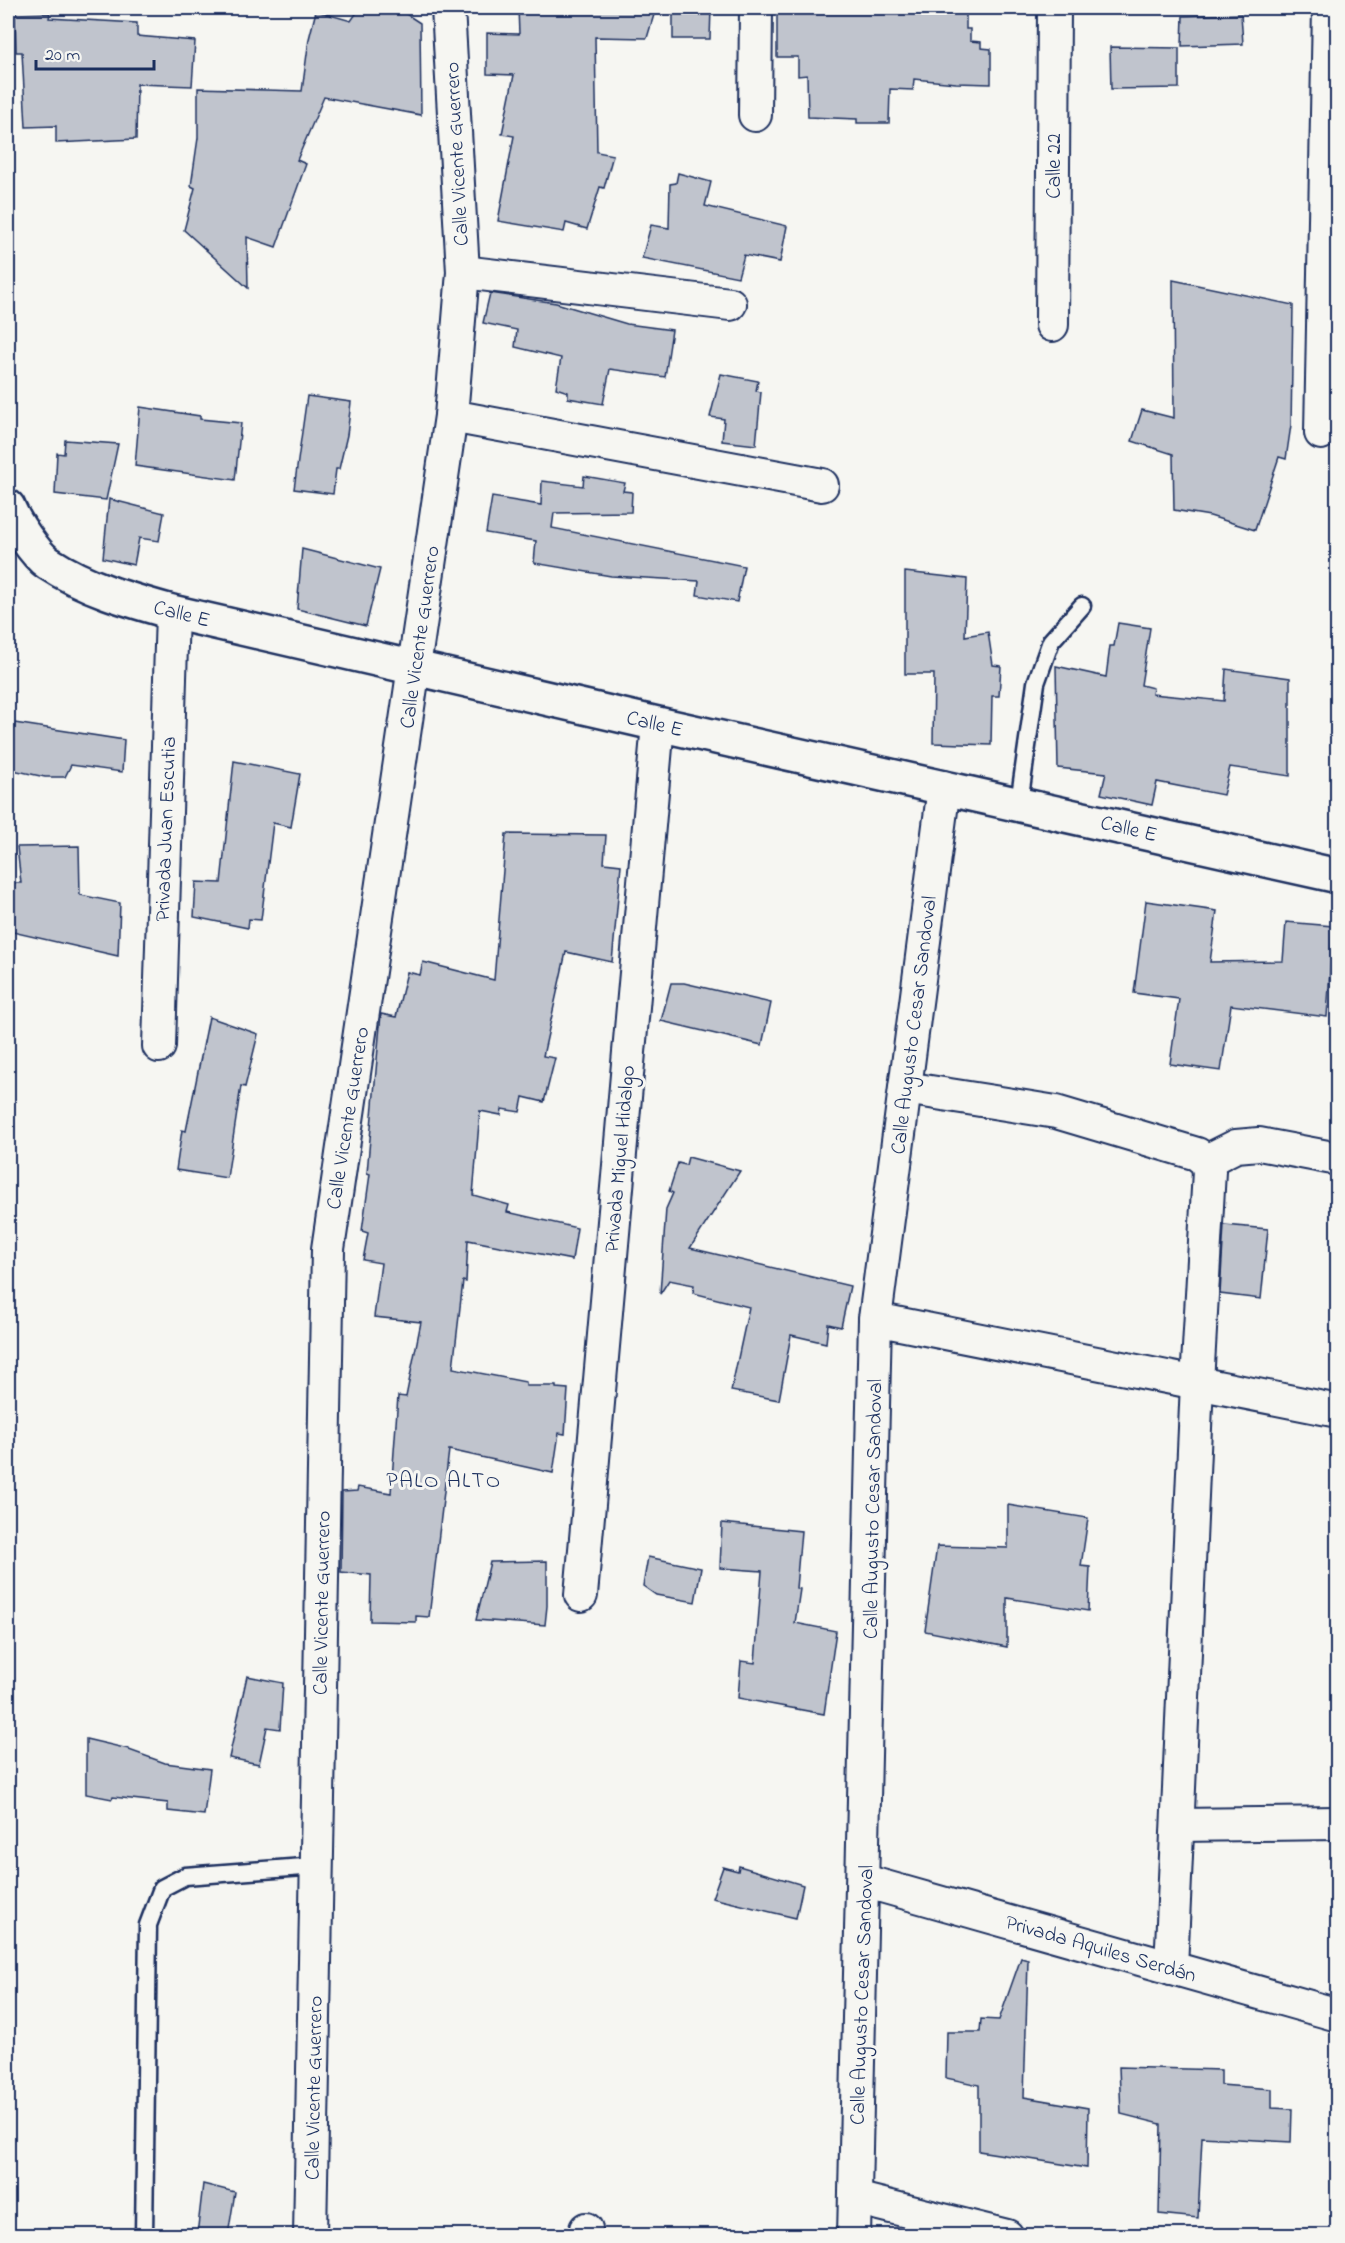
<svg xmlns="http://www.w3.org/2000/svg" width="1345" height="2243" font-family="'Indie Flower',sans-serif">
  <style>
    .building { fill: #c0c4cd; stroke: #1b2f5e; stroke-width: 1.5 }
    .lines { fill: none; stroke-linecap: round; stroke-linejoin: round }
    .service-casing { stroke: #1b2f5e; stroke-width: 21 }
    .minor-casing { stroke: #1b2f5e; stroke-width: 36 }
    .secondary-casing { stroke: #1b2f5e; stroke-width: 38 }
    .service { stroke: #f6f6f2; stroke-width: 16 }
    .minor { stroke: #f6f6f2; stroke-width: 32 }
    .secondary { stroke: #f6f6f2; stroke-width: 33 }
    .labels { text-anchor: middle; stroke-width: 6; stroke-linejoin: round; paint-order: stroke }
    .street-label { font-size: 21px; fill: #1b2f5e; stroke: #f6f6f2 }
    .neighbourhood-label { font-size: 22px; letter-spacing: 1.5px; fill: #1b2f5e; stroke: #f6f6f2 }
  </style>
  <rect width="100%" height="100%" fill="#f6f6f2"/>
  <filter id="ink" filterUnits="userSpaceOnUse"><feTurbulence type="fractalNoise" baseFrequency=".0167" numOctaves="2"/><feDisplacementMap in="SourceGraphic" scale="12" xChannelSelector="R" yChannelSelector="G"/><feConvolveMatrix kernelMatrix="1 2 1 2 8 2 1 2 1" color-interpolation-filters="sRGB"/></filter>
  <g filter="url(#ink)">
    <g class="building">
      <polygon points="360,8 397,8 420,23 421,115 324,97 297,160 306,164 276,247 247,237 248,288 184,230 195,188 191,186 198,138 198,88 302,91 309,39 316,11 351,21"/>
      <polygon points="518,8 656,8 647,38 595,37 597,152 613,155 604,188 600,187 587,229 566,223 564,232 498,221 514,136 502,134 514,75 487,74 487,33 519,34"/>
      <polygon points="673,8 711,8 710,39 673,39"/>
      <polygon points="777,8 966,8 966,29 970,29 970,41 981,42 981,48 991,49 991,84 956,83 914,79 913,90 890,89 889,123 857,123 857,119 808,117 807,75 798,76 798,57 777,57"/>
      <polygon points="50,13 49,18 137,23 137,36 195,41 192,86 137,84 136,139 56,143 56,126 26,127 22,52 16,52 15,14"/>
      <polygon points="1241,14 1243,44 1182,46 1183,16"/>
      <polygon points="1110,47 1179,48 1179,88 1111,89"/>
      <polygon points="678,173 711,182 705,206 787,226 780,262 744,255 738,277 642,258 651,225 669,228 670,184 676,183"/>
      <polygon points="1173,280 1293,305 1291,425 1286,459 1279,457 1255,530 1210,516 1174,510 1173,454 1132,441 1142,410 1174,418"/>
      <polygon points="490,293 556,303 627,324 672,330 665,377 610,369 603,404 568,398 568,392 556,388 561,358 515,347 517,330 483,323"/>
      <polygon points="721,374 758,381 756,391 761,392 756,445 722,441 724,419 710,417"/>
      <polygon points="307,396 351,402 347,435 339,469 336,469 333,494 294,489"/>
      <polygon points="140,407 200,416 200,419 241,423 235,480 135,466"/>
      <polygon points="65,440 118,444 106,500 55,494 57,453 64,454"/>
      <polygon points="584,476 625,483 623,491 632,492 631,512 554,513 552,528 744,566 737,602 697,595 699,581 611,576 534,563 536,541 486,533 492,497 541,505 542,481 583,486"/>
      <polygon points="109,499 164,513 159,541 139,538 134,565 103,558"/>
      <polygon points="302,549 380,569 366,626 297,609"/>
      <polygon points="905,572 967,579 965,636 988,632 993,665 1001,666 999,696 992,696 991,745 933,743 934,674 905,674"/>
      <polygon points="1118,623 1150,628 1141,685 1153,688 1152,694 1224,701 1226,669 1290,678 1290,776 1230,767 1223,795 1157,782 1152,805 1101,794 1106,773 1058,768 1056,666 1106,677 1110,646 1114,646"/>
      <polygon points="8,722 124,740 122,772 71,765 65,777 45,777 8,769"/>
      <polygon points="234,761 300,774 291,827 273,823 261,920 249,919 248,928 194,917 196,882 221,883"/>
      <polygon points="506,834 606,835 604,863 621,865 612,962 566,952 543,1056 555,1058 544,1102 523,1097 520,1112 502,1109 501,1115 480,1111 473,1195 509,1205 507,1212 577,1228 572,1260 468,1240 466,1282 463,1281 453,1368 526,1382 526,1386 556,1386 556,1388 568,1389 565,1434 559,1433 553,1473 449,1450 429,1617 416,1616 416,1622 370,1621 371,1575 341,1572 342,1492 357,1491 358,1487 391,1493 398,1396 406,1397 421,1322 374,1317 381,1263 363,1260 368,1233 362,1231 370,1174 367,1173 381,1014 396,1017 407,972 420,975 423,962 494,980"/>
      <polygon points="79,846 80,895 120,903 118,956 8,931 8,883 21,883 17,847"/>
      <polygon points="1146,901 1217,911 1210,962 1283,961 1286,922 1333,926 1327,1017 1231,1005 1221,1071 1170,1064 1179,999 1134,993"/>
      <polygon points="671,983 684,983 771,1003 762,1045 661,1021"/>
      <polygon points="209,1017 258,1034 245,1087 241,1086 227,1178 176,1170 182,1130 186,1131"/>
      <polygon points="688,1157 740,1171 690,1248 850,1286 841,1327 828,1324 826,1343 791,1335 779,1400 731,1391 749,1307 693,1293 694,1285 669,1280 660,1294 666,1209 673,1193 669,1191 678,1163 686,1165"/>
      <polygon points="1224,1225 1268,1229 1261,1299 1220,1294"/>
      <polygon points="1008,1505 1088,1518 1081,1566 1090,1567 1088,1611 1007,1598 1007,1647 925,1631 937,1546 1008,1548"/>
      <polygon points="722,1523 801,1531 796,1588 800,1589 795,1623 836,1631 824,1714 738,1698 741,1661 755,1663 762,1571 720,1568"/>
      <polygon points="648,1557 701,1568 695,1602 656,1595 643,1586"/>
      <polygon points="547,1561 547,1606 545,1625 476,1620 490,1562"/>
      <polygon points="247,1676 283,1683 280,1729 267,1727 259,1764 229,1758"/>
      <polygon points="86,1739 129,1749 129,1750 165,1763 210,1769 204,1815 168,1811 168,1803 113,1797 112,1799 86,1794"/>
      <polygon points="739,1866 803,1885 796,1918 712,1898 723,1867 738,1871"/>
      <polygon points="1021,1958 1028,1960 1024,2097 1088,2108 1087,2168 979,2151 979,2085 946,2078 947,2032 980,2032 981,2019 999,2020"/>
      <polygon points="1119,2067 1221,2070 1221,2085 1272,2089 1272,2108 1292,2109 1291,2142 1202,2137 1198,2218 1159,2214 1161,2124 1121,2114"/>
      <polygon points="203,2184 235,2192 228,2235 197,2235"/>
    </g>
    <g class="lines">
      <g class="service-casing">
        <g id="service">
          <polyline points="1019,803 1036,683 1051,641 1082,606"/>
          <polyline points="144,2236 148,1925 162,1888 185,1876 317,1866"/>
        </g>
      </g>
      <g class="minor-casing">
        <g id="minor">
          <polyline points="755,115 756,8"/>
          <polyline points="463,272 730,304"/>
          <polyline points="1052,325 1054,8"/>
          <polyline points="451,416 822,485"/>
          <polyline points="1321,433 1329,8"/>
          <polyline points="159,1046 172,612"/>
          <polyline points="905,1088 1056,1112 1197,1154 1206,1161 1209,1171 1197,1383 1171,1968"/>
          <polyline points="1206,1161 1236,1146 1259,1144 1338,1159"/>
          <polyline points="875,1319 1338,1411"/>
          <polyline points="581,1595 658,724"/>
          <polyline points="1178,1825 1338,1823"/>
          <polyline points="864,1881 1338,2015"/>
          <polyline points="855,2198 1007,2236"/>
          <polyline points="310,2236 328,1249 451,416 463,272 448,8"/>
          <polyline points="586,2236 586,2229"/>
          <polyline points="854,2236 875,1319 944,787"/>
        </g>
      </g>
      <g class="secondary-casing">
        <path id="secondary" d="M8,507C14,522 35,554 48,563C86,588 129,600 172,612L658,724L1338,876"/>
      </g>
      <use href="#service" class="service"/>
      <use href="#minor" class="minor"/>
      <use href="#secondary" class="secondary"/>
    </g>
  </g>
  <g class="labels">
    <g class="street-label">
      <text transform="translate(456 154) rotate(-93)" y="7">Calle Vicente Guerrero</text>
      <text transform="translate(1053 166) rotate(-90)" y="7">Calle 22</text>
      <text transform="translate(182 613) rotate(14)" y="7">Calle E</text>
      <text transform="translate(419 637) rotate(-82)" y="7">Calle Vicente Guerrero</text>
      <text transform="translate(655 723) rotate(13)" y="7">Calle E</text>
      <text transform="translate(1129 828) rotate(13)" y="7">Calle E</text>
      <text transform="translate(165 829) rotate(-88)" y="7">Privada Juan Escutia</text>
      <text transform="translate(913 1025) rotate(-83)" y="7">Calle Augusto Cesar Sandoval</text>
      <text transform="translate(347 1118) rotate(-81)" y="7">Calle Vicente Guerrero</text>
      <text transform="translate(619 1159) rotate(-85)" y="7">Privada Miguel Hidalgo</text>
      <text transform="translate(872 1509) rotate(-89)" y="7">Calle Augusto Cesar Sandoval</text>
      <text transform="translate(321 1603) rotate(-89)" y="7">Calle Vicente Guerrero</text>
      <text transform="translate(1101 1948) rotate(16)" y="7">Privada Aquiles Serdán</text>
      <text transform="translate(861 1995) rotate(-88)" y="7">Calle Augusto Cesar Sandoval</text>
      <text transform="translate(313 2088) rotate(-89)" y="7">Calle Vicente Guerrero</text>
    </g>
    <g class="neighbourhood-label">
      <text x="444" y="1487">PALO ALTO</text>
    </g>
  </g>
  <rect width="1345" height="2243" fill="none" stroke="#f6f6f2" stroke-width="30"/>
  <rect x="15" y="15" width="1315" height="2213" fill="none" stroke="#1b2f5e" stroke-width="2" filter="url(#ink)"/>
  <path d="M36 60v9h118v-9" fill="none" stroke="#1b2f5e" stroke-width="3"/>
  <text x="45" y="60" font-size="18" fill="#1b2f5e" stroke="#f6f6f2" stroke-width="4.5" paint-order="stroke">20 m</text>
</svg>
